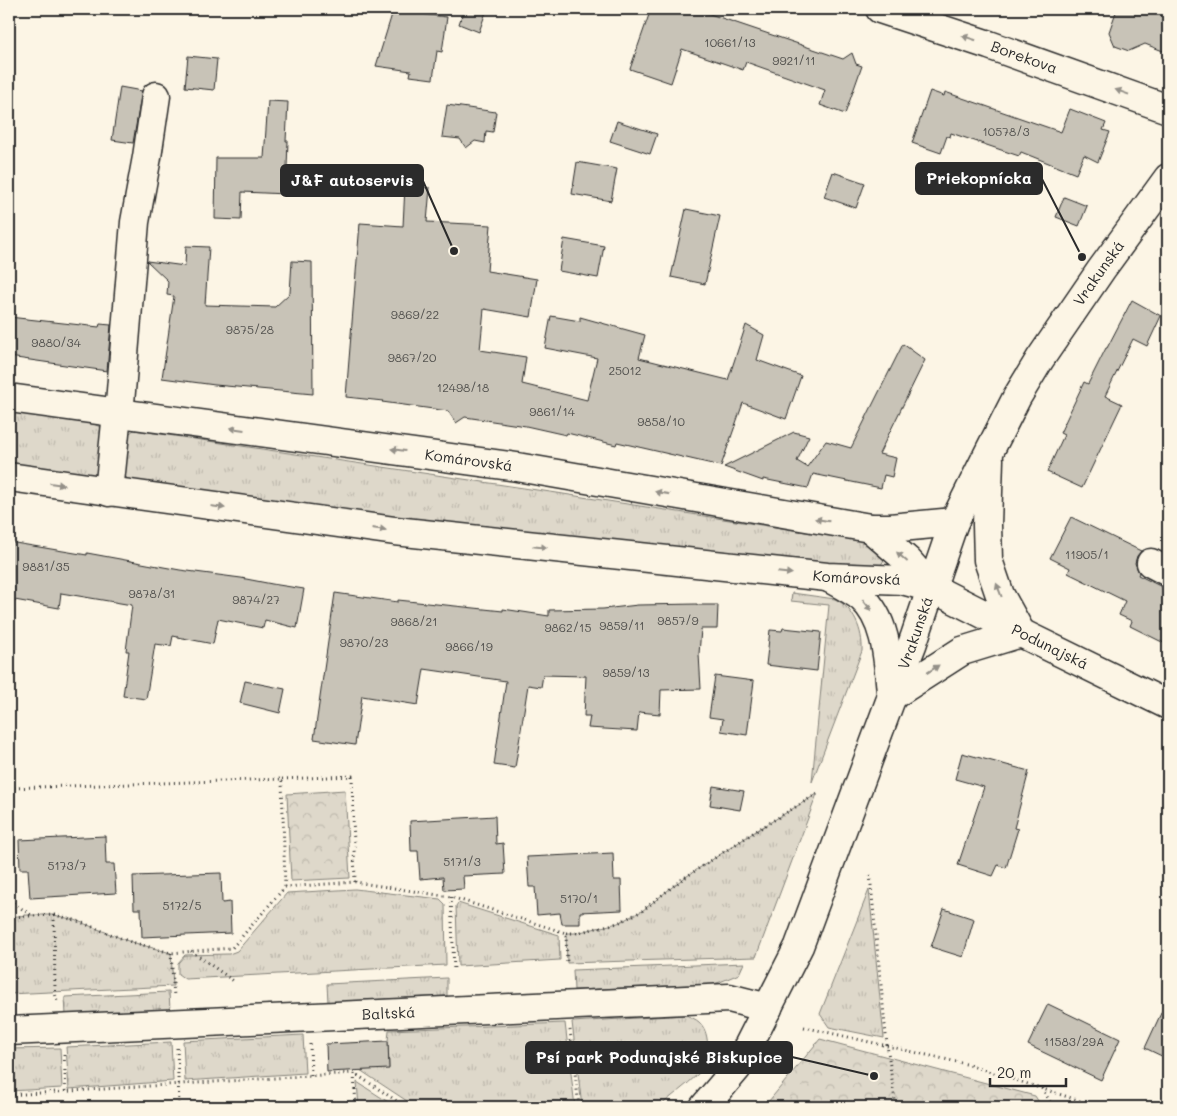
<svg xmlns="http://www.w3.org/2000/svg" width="1177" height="1116" font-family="Mali,sans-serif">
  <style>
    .grass { fill: url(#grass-tufts); stroke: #84827a }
    .park { fill: url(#park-crowns); stroke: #84827a }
    .building { fill: #c8c3b7; stroke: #2b2b2b }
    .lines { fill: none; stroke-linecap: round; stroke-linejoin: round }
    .minor-casing { stroke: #2b2b2b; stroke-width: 31 }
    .path { stroke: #2b2b2b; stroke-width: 3; stroke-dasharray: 1 4; stroke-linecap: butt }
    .minor { stroke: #fcf5e5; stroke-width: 28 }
    .oneway { fill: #949088 }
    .labels { text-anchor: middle; stroke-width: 4; stroke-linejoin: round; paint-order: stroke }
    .number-label { font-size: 12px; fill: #52514e }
    .street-label { font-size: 15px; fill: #2b2b2b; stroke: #fcf5e5 }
    .leader { fill: none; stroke: #2b2b2b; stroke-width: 2 }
    .callout-dot { fill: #2b2b2b; stroke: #fcf5e5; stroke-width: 2 }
    .callout { fill: #2b2b2b; stroke: #2b2b2b; stroke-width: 2 }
    .callout-label { font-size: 16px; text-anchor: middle; font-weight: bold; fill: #fff }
  </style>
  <defs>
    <pattern id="grass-tufts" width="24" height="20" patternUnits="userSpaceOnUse" patternTransform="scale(1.25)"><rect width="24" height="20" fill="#ded8ca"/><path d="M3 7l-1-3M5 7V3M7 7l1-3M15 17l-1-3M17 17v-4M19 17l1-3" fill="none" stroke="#bfbaae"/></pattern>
    <pattern id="park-crowns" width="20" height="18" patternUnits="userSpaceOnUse" patternTransform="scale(1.25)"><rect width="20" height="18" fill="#ded8ca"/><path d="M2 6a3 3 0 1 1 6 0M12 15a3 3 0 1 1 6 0" fill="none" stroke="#bfbaae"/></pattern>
  </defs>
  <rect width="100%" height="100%" fill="#fcf5e5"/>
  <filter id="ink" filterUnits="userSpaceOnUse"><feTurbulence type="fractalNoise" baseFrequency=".02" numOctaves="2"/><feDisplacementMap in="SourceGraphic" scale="10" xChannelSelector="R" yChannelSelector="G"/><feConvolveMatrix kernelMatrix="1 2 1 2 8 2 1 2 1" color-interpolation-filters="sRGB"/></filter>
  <g filter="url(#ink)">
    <g class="grass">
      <polygon points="9,412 94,424 100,427 103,430 97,473 93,475 9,466"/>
      <path d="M134,430L557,493L876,543L885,554C884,563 881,566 873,569L490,532L128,480L121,470L127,435Z"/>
      <path d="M792,593L835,599C854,608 863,631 862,651L812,782L829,605L791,601Z"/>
      <polygon points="817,794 756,957 567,963 566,933 576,933 618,923 642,911 681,880 756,831"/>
      <polygon points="355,889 440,899 445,904 446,965 185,979 178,974 178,963 185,955 229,954 237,951 287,893"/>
      <polygon points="869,890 884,1038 829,1027 820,1014"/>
      <polygon points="458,903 559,935 560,960 458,966 456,906"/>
      <polygon points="27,915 54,915 75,920 128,941 171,953 173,986 9,994 9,917"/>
      <polygon points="744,963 739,974 720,982 713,984 574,990 573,970"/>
      <polygon points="447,978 447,996 328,1002 327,984"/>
      <polygon points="169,992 170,1010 66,1015 65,997"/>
      <path d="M686,1015C690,1017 696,1019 699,1022C712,1034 709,1062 698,1074C686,1086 671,1096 659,1107H582L572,1022Z"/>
      <polygon points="565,1023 575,1107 416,1107 360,1070 389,1068 388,1041 389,1030"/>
      <polygon points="303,1035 305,1073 185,1081 183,1041"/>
      <polygon points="171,1042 173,1081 69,1089 66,1047"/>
      <polygon points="60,1048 62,1088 9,1091 9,1049"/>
      <polygon points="357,1082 396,1107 359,1107"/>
    </g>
    <g class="park">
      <polygon points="345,790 350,878 291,881 287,794"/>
      <polygon points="820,1039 1035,1096 1042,1107 764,1107"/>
    </g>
    <g class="building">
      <polygon points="464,9 487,9 479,32 459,24"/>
      <polygon points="651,9 695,9 843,59 852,53 856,64 862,66 845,114 820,105 825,90 746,62 743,70 682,49 671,83 630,69"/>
      <polygon points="1117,9 1168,9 1168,53 1145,44 1129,51 1115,46 1109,32"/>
      <polygon points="393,11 447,17 442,52 437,51 433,79 410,76 411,71 376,66"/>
      <polygon points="188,56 217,59 214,90 185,87"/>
      <polygon points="120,87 142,91 133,143 112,140"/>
      <polygon points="930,91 944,96 945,92 1061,132 1070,109 1106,123 1103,130 1110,132 1098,162 1084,155 1076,174 1021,152 1019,156 951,133 950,137 947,136 941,153 912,143"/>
      <polygon points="268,101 288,102 286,141 288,141 286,194 242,192 241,220 215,219 216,158 264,158"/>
      <polygon points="447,105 496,112 493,132 486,131 485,143 475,141 466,148 460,139 442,137"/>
      <polygon points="617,121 657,134 650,154 610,141"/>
      <polygon points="577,162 617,169 611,201 572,194"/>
      <polygon points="833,172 865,183 856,208 824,197"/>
      <polygon points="405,186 430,188 427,222 491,225 487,271 537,279 531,317 484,309 480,350 526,357 522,384 587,400 597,358 545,348 551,316 580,321 580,317 645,335 639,358 728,380 746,325 764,335 757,360 801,376 786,419 743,403 721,466 617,442 616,445 567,433 566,435 526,426 465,417 456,423 448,411 382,402 383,401 346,397 360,223 403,226"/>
      <polygon points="1064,197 1087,206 1079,226 1056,217"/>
      <polygon points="686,209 720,216 705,284 671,277"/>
      <polygon points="564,239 604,246 598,278 559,271"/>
      <polygon points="186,246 209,247 205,305 275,307 290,293 292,261 312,262 313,394 215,385 162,378 174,296 167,295 168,281 147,261 185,266"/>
      <polygon points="1132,300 1161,316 1147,346 1133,339 1105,396 1122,404 1082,488 1047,472 1064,435 1060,433 1084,382 1088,384 1106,348 1107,348"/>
      <polygon points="9,317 99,327 100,324 111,325 107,371 9,357"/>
      <polygon points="903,344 925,360 879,454 896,458 892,477 884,475 881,488 813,474 808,488 763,479 763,481 724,467 794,432 809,436 797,461 807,467 826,441 851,448"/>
      <polygon points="1071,517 1141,551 1137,556 1135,563 1139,573 1138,575 1168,590 1168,645 1130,626 1132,621 1119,615 1125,601 1068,573 1070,568 1050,558"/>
      <polygon points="9,542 87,555 87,553 180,570 241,578 272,584 304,589 297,628 265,620 263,628 218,619 213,644 173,636 171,646 155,644 146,699 123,696 129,651 126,651 132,605 61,593 59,608 9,599"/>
      <polygon points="335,593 398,602 398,600 503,611 503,609 549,616 549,610 603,609 638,605 697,604 697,605 718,605 717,629 701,629 699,654 701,689 661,690 660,714 639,712 637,731 588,728 590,716 584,716 586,676 543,675 541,687 528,685 515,768 494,765 506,681 424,669 418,705 362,696 355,745 314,739"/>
      <polygon points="783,628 821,632 817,671 766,665 770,630 782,631"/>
      <polygon points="715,676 754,681 747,735 721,731 723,719 709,717"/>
      <polygon points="245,681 285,689 280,713 240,703"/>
      <polygon points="962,753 1029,771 1014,828 1018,829 1006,868 998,865 993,876 958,865 984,787 955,779"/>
      <polygon points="713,786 744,791 740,810 710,805"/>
      <polygon points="495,816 496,844 503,843 505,874 463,876 464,889 444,890 443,877 420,879 418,851 411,851 410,821"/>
      <polygon points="105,836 106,864 114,864 116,893 30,898 28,869 20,869 19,840"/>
      <polygon points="613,853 614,880 621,880 622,910 580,912 580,924 562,924 560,913 537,915 535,887 529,887 527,857"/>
      <polygon points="221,873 222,903 230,902 231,933 142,937 141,909 134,909 133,876"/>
      <polygon points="944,909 974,919 963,957 931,947"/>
      <polygon points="1168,998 1168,1059 1145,1048"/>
      <polygon points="1048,1004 1120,1039 1101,1080 1028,1045"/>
      <polygon points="388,1041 389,1069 327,1072 326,1044"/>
    </g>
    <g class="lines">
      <g class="minor-casing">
        <g id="minor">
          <path id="s1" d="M880,9L989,45L1168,109"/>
          <path id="s2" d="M9,398L517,467L870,528H890L954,522"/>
          <polyline points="989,459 987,525 988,560 1000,595 1021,633"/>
          <path id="s3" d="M9,477L395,531L827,577L902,580L932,588L1021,633L1168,705"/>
          <polyline points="109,492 117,413 120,403 135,222 147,157 156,96"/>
          <polyline points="870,528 908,561 932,588"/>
          <polyline points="1151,563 1168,572"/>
          <path d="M829,578C840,584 852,590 862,598C887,620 888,662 891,692"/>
          <polyline points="892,696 962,651 1021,633"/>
          <path id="s4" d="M9,1031L729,998L768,1008"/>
          <path id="s5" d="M704,1107L737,1068L799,946L892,696L912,645L954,522L990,450L1017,397L1040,359L1101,270L1168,178"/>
        </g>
      </g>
      <g class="path">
        <polyline points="282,779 352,776 355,882"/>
        <polyline points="9,788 282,779 285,887"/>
        <polyline points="870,875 887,1045 896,1107"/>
        <polyline points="451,897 454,971"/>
        <polyline points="9,900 31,915"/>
        <polyline points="54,915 55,992 57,1002"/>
        <polyline points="9,917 54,915 75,920 128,941 171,953 232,948 285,887 355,882 451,897 566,933 567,963"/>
        <polyline points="566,933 576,933 618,923 642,911 681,880 756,831 817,794"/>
        <polyline points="191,951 235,982"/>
        <polyline points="171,953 174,997"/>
        <polyline points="804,1027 966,1064 1099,1107"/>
        <polyline points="570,1030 579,1107"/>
        <polyline points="310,1044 311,1075"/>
        <polyline points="177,1048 179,1105"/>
        <polyline points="64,1055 66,1092"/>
        <polyline points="354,1074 356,1107"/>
        <polyline points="1042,1088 1053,1107"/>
        <polyline points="9,1095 354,1073 406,1107"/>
      </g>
      <use href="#minor" class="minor"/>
    </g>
    <defs><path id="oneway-solid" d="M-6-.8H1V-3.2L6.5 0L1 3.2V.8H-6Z" transform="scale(1.25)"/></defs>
    <g class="oneway">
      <use href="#oneway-solid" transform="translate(969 38) rotate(-162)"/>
      <use href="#oneway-solid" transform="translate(1122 92) rotate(-160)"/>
      <use href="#oneway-solid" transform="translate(237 429) rotate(-173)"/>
      <use href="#oneway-solid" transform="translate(398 450) rotate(-172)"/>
      <use href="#oneway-solid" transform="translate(57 484) rotate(8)"/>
      <use href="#oneway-solid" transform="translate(662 493) rotate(-170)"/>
      <use href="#oneway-solid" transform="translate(218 507) rotate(8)"/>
      <use href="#oneway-solid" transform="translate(822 520) rotate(-170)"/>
      <use href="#oneway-solid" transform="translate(379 529) rotate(8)"/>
      <use href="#oneway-solid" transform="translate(540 547) rotate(6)"/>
      <use href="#oneway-solid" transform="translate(902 557) rotate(-138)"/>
      <use href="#oneway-solid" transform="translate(785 573) rotate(6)"/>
      <use href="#oneway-solid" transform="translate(999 590) rotate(-111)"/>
      <use href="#oneway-solid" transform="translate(867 605) rotate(51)"/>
      <use href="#oneway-solid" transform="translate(933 669) rotate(-33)"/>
    </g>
  </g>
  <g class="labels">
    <g class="number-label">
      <text x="730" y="47">10661/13</text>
      <text x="794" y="65">9921/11</text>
      <text x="1006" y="136">10578/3</text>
      <text x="415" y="319">9869/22</text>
      <text x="250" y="334">9875/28</text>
      <text x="56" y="347">9880/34</text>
      <text x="412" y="362">9867/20</text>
      <text x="625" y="375">25012</text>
      <text x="463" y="392">12498/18</text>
      <text x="552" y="416">9861/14</text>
      <text x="661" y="426">9858/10</text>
      <text x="1087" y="559">11905/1</text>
      <text x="46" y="571">9881/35</text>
      <text x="152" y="598">9878/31</text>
      <text x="256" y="604">9874/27</text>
      <text x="678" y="625">9857/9</text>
      <text x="414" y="626">9868/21</text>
      <text x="622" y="630">9859/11</text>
      <text x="568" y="632">9862/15</text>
      <text x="364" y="647">9870/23</text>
      <text x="469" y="651">9866/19</text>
      <text x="626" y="677">9859/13</text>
      <text x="462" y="866">5171/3</text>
      <text x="67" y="870">5173/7</text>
      <text x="579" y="903">5170/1</text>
      <text x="182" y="910">5172/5</text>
      <text x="1074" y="1046">11583/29A</text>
    </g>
    <g class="street-label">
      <text dy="5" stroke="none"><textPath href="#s1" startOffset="152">Borekova</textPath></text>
      <text dy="5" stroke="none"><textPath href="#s5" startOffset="928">Vrakunská</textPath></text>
      <text dy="5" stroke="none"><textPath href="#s2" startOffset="464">Komárovská</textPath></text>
      <text dy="5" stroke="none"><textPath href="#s3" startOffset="854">Komárovská</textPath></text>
      <text dy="5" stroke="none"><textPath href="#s5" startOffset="522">Vrakunská</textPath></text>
      <text dy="5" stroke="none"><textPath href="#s3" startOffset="1062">Podunajská</textPath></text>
      <text dy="5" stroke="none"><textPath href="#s4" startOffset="380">Baltská</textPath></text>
    </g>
  </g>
  <path class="leader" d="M1082 257L1042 179M454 251L423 181M874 1076L792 1057"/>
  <g class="callout-dot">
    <circle cx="1082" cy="257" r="5"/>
    <circle cx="454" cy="251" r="5"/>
    <circle cx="874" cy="1076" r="5"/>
  </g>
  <g class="callout">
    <rect x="916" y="163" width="126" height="31" rx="5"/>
    <rect x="281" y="165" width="142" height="31" rx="5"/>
    <rect x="526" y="1042" width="266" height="31" rx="5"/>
  </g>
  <g class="callout-label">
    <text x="979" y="184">Priekopnícka</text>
    <text x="352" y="186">J&amp;F autoservis</text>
    <text x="659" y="1063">Psí park Podunajské Biskupice</text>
  </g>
  <rect width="1177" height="1116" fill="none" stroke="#fcf5e5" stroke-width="30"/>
  <rect x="15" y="15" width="1147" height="1086" fill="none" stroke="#2b2b2b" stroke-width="2" filter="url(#ink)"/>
  <path d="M990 1078v8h76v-8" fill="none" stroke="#2b2b2b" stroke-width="2.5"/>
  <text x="997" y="1078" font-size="15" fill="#2b2b2b" stroke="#fcf5e5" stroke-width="4" paint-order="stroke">20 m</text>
</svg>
